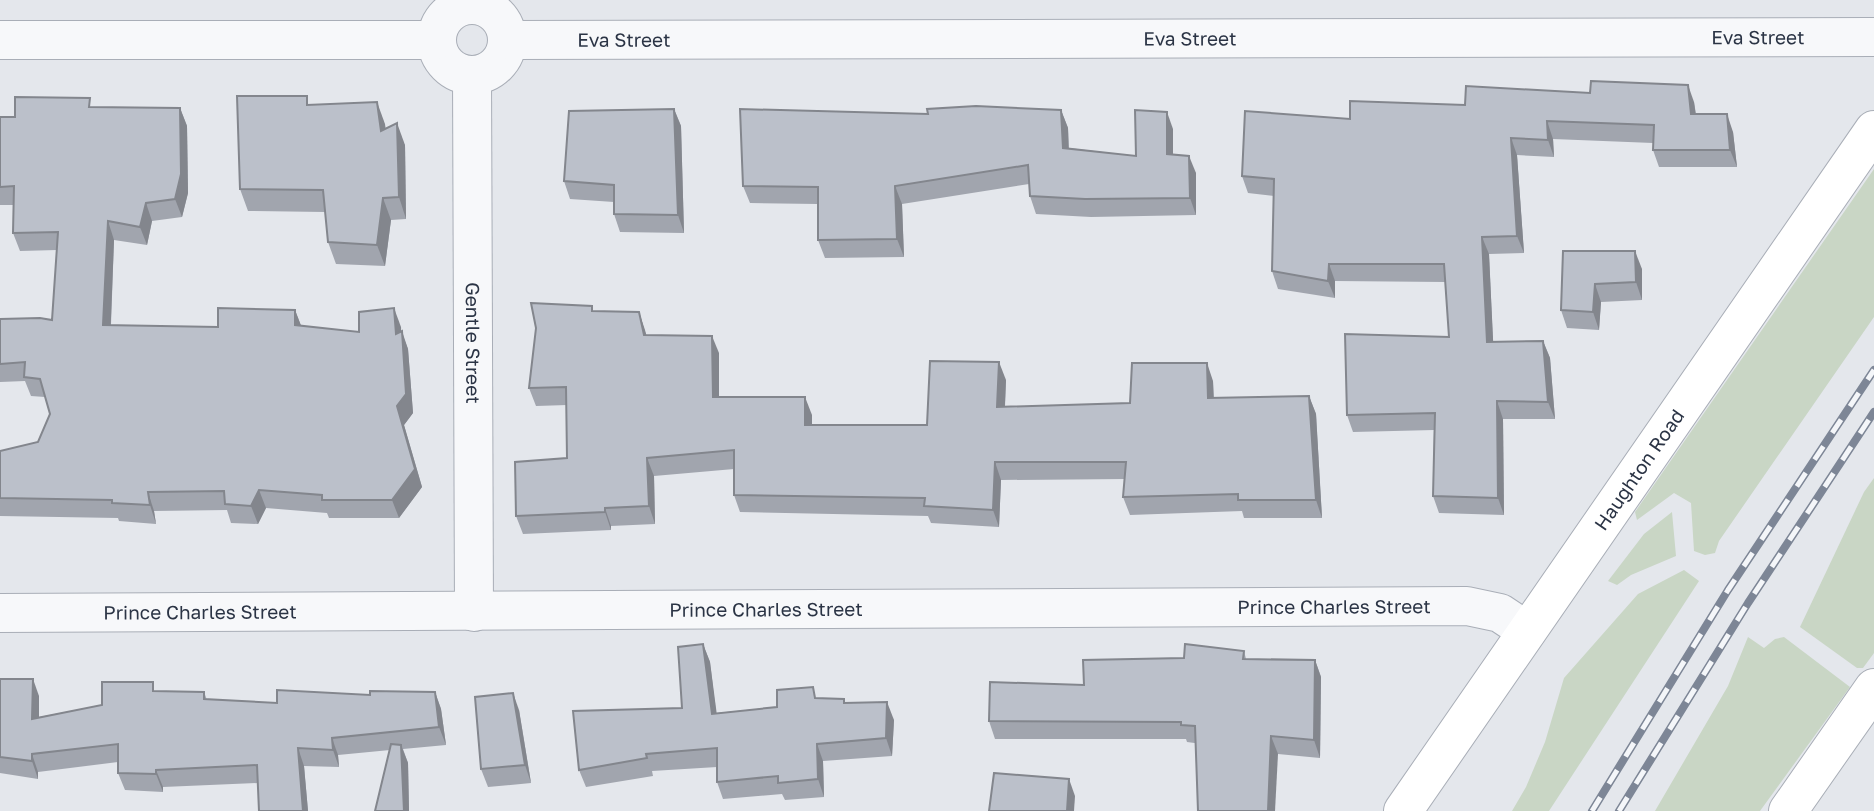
<svg xmlns="http://www.w3.org/2000/svg" width="1874" height="811" font-family="'Golos Text',sans-serif">
  <style>
    .green { fill: #c9d6c5 }
    .lines { fill: none; stroke-linecap: round; stroke-linejoin: round }
    .street-casing { stroke: #a9aeb7; stroke-width: 40 }
    .secondary-casing { stroke: #a9aeb7; stroke-width: 40 }
    .street { stroke: #f7f8fa; stroke-width: 38 }
    .secondary { stroke: #fff; stroke-width: 38 }
    .rail-casing { stroke: #7d8696; stroke-width: 8 }
    .rail { stroke: #f4f6f9; stroke-width: 5; stroke-dasharray: 16; stroke-linecap: butt }
    .wall { fill: #a1a5ae }
    .shaded-wall { fill: #83868d }
    .building { fill: #bbc0ca; stroke: #83868d; stroke-width: 2 }
    .labels { text-anchor: middle; stroke-width: 5; stroke-linejoin: round; paint-order: stroke }
    .street-label { font-size: 19px; fill: #2b3445; stroke: #f4f6f9 }
  </style>
  <rect width="100%" height="100%" fill="#e4e7ec"/>
  <g class="green">
    <polygon points="1874,169 1874,317 1719,541 1715,553 1705,555 1694,551 1691,503 1674,493 1637,520 1635,512"/>
    <polygon points="1874,478 1874,653 1863,668 1857,668 1800,627 1864,492"/>
    <polygon points="1672,512 1676,556 1631,575 1617,585 1608,581 1644,534"/>
    <polygon points="1684,570 1699,581 1549,811 1512,811 1526,787 1545,742 1564,678 1638,594"/>
    <polygon points="1748,637 1764,648 1775,639 1784,637 1850,687 1760,811 1655,811 1728,686"/>
  </g>
  <g class="lines">
    <g class="street-casing">
      <g id="street">
        <circle cx="472" cy="40" r="35"/>
        <polyline points="0,40 437,40"/>
        <path id="s1" d="M508,40L1874,37"/>
        <path id="s2" d="M472,75L474,612"/>
        <path id="s3" d="M0,613L1467,606L1500,613L1527,631"/>
      </g>
    </g>
    <g class="secondary-casing">
      <g id="secondary">
        <path id="s4" d="M1403,811L1874,130"/>
        <polyline points="1788,811 1874,688"/>
      </g>
    </g>
    <use href="#street" class="street"/>
    <use href="#secondary" class="secondary"/>
    <g class="rail-casing">
      <g id="rail">
        <polyline points="1592,811 1728,590 1874,370"/>
        <polyline points="1619,811 1748,603 1874,412"/>
      </g>
    </g>
    <use href="#rail" class="rail"/>
  </g>
  <g class="wall">
    <polygon points="1694,102 1696,114 1733,132 1737,167 1659,167 1653,150 1653,143 1553,139 1554,157 1517,155 1524,253 1489,254 1493,342 1543,341 1550,358 1555,419 1503,419 1504,515 1439,513 1433,496 1434,430 1353,432 1347,415 1449,337 1445,282 1335,281 1335,298 1278,289 1272,271 1274,196 1248,193 1242,176 1350,119 1465,105"/>
    <polygon points="310,105 385,124 385,129 405,145 406,219 391,220 385,266 336,264 328,242 325,212 248,211 240,189"/>
    <polygon points="93,107 180,108 187,126 188,193 182,217 152,221 147,245 114,240 111,325 218,327 295,310 301,326 359,332 401,327 401,331 408,349 413,413 404,425 422,487 399,518 329,518 327,513 266,508 258,524 231,523 227,510 154,511 156,524 119,521 118,518 0,516 0,451 38,442 50,414 45,397 31,396 25,381 0,382 0,319 52,320 57,250 20,251 13,233 14,205 0,205 0,117 15,117"/>
    <polygon points="674,109 681,126 684,233 620,232 614,214 614,202 570,199 564,181"/>
    <polygon points="1061,110 1068,128 1069,148 1136,156 1173,129 1173,155 1196,173 1196,215 1091,217 1036,214 1030,196 1029,184 902,204 904,257 825,258 818,240 818,204 750,203 743,186 928,114"/>
    <polygon points="1563,251 1642,269 1642,300 1601,302 1599,330 1567,328 1561,310"/>
    <polygon points="594,311 639,312 646,335 719,353 719,397 812,415 812,425 927,425 1006,380 1005,407 1130,403 1213,381 1214,398 1309,396 1316,414 1322,518 1244,518 1242,511 1130,515 1123,497 1125,479 1001,480 999,527 931,523 928,516 740,512 734,495 734,469 654,476 655,524 611,526 611,530 523,534 516,516 567,458 567,405 536,406 529,388"/>
    <polygon points="703,644 710,662 716,713 777,707 817,698 846,703 894,720 892,756 823,761 824,797 785,800 782,794 723,799 717,782 717,767 652,771 653,776 586,787 579,770 682,708"/>
    <polygon points="1244,651 1246,659 1315,660 1321,677 1320,758 1278,754 1187,742 1186,739 995,739 989,721 1084,685 1184,658"/>
    <polygon points="0,679 39,696 39,717 102,705 156,691 204,692 207,700 277,703 370,695 435,692 441,709 446,745 403,749 408,763 409,811 375,811 390,750 338,755 339,767 304,766 308,811 259,811 258,783 163,787 163,792 125,790 118,773 118,762 38,772 38,779 0,773"/>
    <polygon points="519,710 531,783 488,787 481,769"/>
  </g>
  <g class="shaded-wall">
    <polygon points="1688,85 1694,102 1698,132 1691,114"/>
    <polygon points="377,102 385,124 389,153 381,131"/>
    <polygon points="180,108 187,126 188,193 182,217 175,199"/>
    <polygon points="674,109 681,126 684,233 678,215"/>
    <polygon points="1061,110 1068,128 1069,165 1063,148"/>
    <polygon points="1167,112 1173,129 1173,172 1167,154"/>
    <polygon points="1727,114 1733,132 1737,167 1730,150"/>
    <polygon points="1547,121 1553,139 1554,157 1548,140"/>
    <polygon points="397,123 405,145 406,219 399,197"/>
    <polygon points="1511,138 1517,155 1524,253 1517,236"/>
    <polygon points="1189,156 1196,173 1196,215 1190,198"/>
    <polygon points="895,186 902,204 904,257 897,239"/>
    <polygon points="383,198 391,220 385,266 377,245"/>
    <polygon points="146,203 152,221 147,245 140,227"/>
    <polygon points="108,221 114,240 110,343 103,325"/>
    <polygon points="1482,237 1489,254 1494,360 1487,342"/>
    <polygon points="1635,251 1642,269 1642,300 1636,282"/>
    <polygon points="1329,264 1335,281 1335,298 1328,281"/>
    <polygon points="1595,284 1601,302 1599,330 1593,312"/>
    <polygon points="394,308 401,327 402,353 396,334"/>
    <polygon points="295,310 302,328 295,325"/>
    <polygon points="639,312 645,330 651,352 644,335"/>
    <polygon points="402,331 408,349 413,413 404,425 422,487 399,518 392,500"/>
    <polygon points="712,336 719,353 719,415 713,397"/>
    <polygon points="1543,341 1550,358 1555,419 1548,402"/>
    <polygon points="999,362 1006,380 1004,425 997,407"/>
    <polygon points="1207,363 1213,381 1214,415 1208,398"/>
    <polygon points="1309,396 1316,414 1322,518 1316,500"/>
    <polygon points="805,397 812,415 812,442 805,425"/>
    <polygon points="1497,401 1503,419 1504,515 1498,498"/>
    <polygon points="647,458 654,476 655,524 649,506"/>
    <polygon points="995,462 1001,480 999,527 993,510"/>
    <polygon points="259,490 266,508 258,524 251,506"/>
    <polygon points="148,492 154,511 156,524 150,505"/>
    <polygon points="605,508 611,526 611,530 605,512"/>
    <polygon points="703,644 710,662 719,731 712,714"/>
    <polygon points="1315,660 1321,677 1320,758 1314,740"/>
    <polygon points="33,679 39,696 39,736 32,719"/>
    <polygon points="435,692 441,709 446,745 439,727"/>
    <polygon points="513,693 519,710 531,783 525,765"/>
    <polygon points="887,702 894,720 892,756 886,738"/>
    <polygon points="1271,736 1278,754 1275,811 1268,811"/>
    <polygon points="332,738 338,755 339,767 333,750"/>
    <polygon points="817,744 823,761 824,797 818,779"/>
    <polygon points="401,745 408,763 409,811 404,811"/>
    <polygon points="298,748 304,766 308,811 303,811"/>
    <polygon points="32,754 38,772 38,779 32,761"/>
    <polygon points="156,770 163,787 163,792 156,774"/>
    <polygon points="1069,779 1075,796 1074,811 1067,811"/>
  </g>
  <g class="building">
    <polygon points="1591,81 1688,85 1691,114 1727,114 1730,150 1653,150 1654,125 1547,121 1548,140 1511,138 1517,236 1482,237 1487,342 1543,341 1548,402 1497,401 1498,498 1433,496 1435,413 1347,415 1345,334 1449,337 1444,264 1329,264 1328,281 1272,271 1274,179 1242,176 1245,111 1350,119 1350,101 1465,105 1466,86 1590,93"/>
    <polygon points="237,96 307,96 307,105 377,102 381,131 397,123 399,197 383,198 377,245 328,242 323,190 240,189"/>
    <polygon points="15,97 90,98 89,107 180,108 181,174 175,199 146,203 140,227 108,221 103,325 218,327 218,308 295,310 295,325 359,332 359,312 394,308 396,334 402,331 406,394 397,406 415,469 392,500 322,500 322,495 259,490 251,506 225,504 224,491 148,492 150,505 112,503 112,500 0,498 0,451 38,442 50,414 40,379 24,377 25,362 0,364 0,319 40,318 52,320 58,232 13,233 14,186 0,187 0,117 15,117"/>
    <polygon points="976,106 1061,110 1063,148 1136,156 1135,110 1167,112 1167,154 1189,156 1190,198 1085,199 1030,196 1028,165 895,186 897,239 818,240 818,187 743,186 740,109 928,114 927,109"/>
    <polygon points="674,109 678,215 614,214 614,185 564,181 569,111"/>
    <polygon points="1563,251 1635,251 1636,282 1595,284 1593,312 1561,310"/>
    <polygon points="531,303 592,306 592,311 639,312 644,335 712,336 713,397 805,397 805,425 927,425 930,361 999,362 997,407 1130,403 1132,363 1207,363 1208,398 1309,396 1316,500 1238,500 1238,494 1123,497 1126,462 995,462 993,510 924,506 925,498 734,495 734,450 647,458 649,506 605,508 605,512 516,516 515,462 567,458 566,387 529,388 536,328"/>
    <polygon points="703,644 712,714 777,707 777,690 813,687 815,698 844,699 844,703 887,702 886,738 817,744 818,779 778,783 778,776 717,782 717,748 646,754 647,758 579,770 573,711 682,708 678,647"/>
    <polygon points="1185,644 1244,651 1243,659 1315,660 1314,740 1271,736 1268,811 1198,811 1195,726 1181,725 1181,722 989,721 990,682 1084,685 1083,660 1184,658"/>
    <polygon points="0,679 33,679 32,719 102,705 102,682 153,682 153,691 204,692 204,699 277,703 277,690 370,695 370,691 435,692 439,727 332,738 333,750 298,748 303,811 259,811 257,765 156,770 156,774 118,773 118,744 32,754 32,761 0,757"/>
    <polygon points="513,693 525,765 481,769 475,697"/>
    <polygon points="391,744 401,745 404,811 375,811"/>
    <polygon points="994,773 1069,779 1067,811 989,811"/>
  </g>
  <g class="labels">
    <g class="street-label">
      <text dy="7" stroke="none"><textPath href="#s1" startOffset="1250">Eva Street</textPath></text>
      <text dy="7" stroke="none"><textPath href="#s1" startOffset="682">Eva Street</textPath></text>
      <text dy="7" stroke="none"><textPath href="#s1" startOffset="116">Eva Street</textPath></text>
      <text dy="7" stroke="none"><textPath href="#s2" startOffset="268">Gentle Street</textPath></text>
      <text dy="7" stroke="none"><textPath href="#s4" startOffset="415">Haughton Road</textPath></text>
      <text dy="7" stroke="none"><textPath href="#s3" startOffset="1334">Prince Charles Street</textPath></text>
      <text dy="7" stroke="none"><textPath href="#s3" startOffset="766">Prince Charles Street</textPath></text>
      <text dy="7" stroke="none"><textPath href="#s3" startOffset="200">Prince Charles Street</textPath></text>
    </g>
  </g>
</svg>
